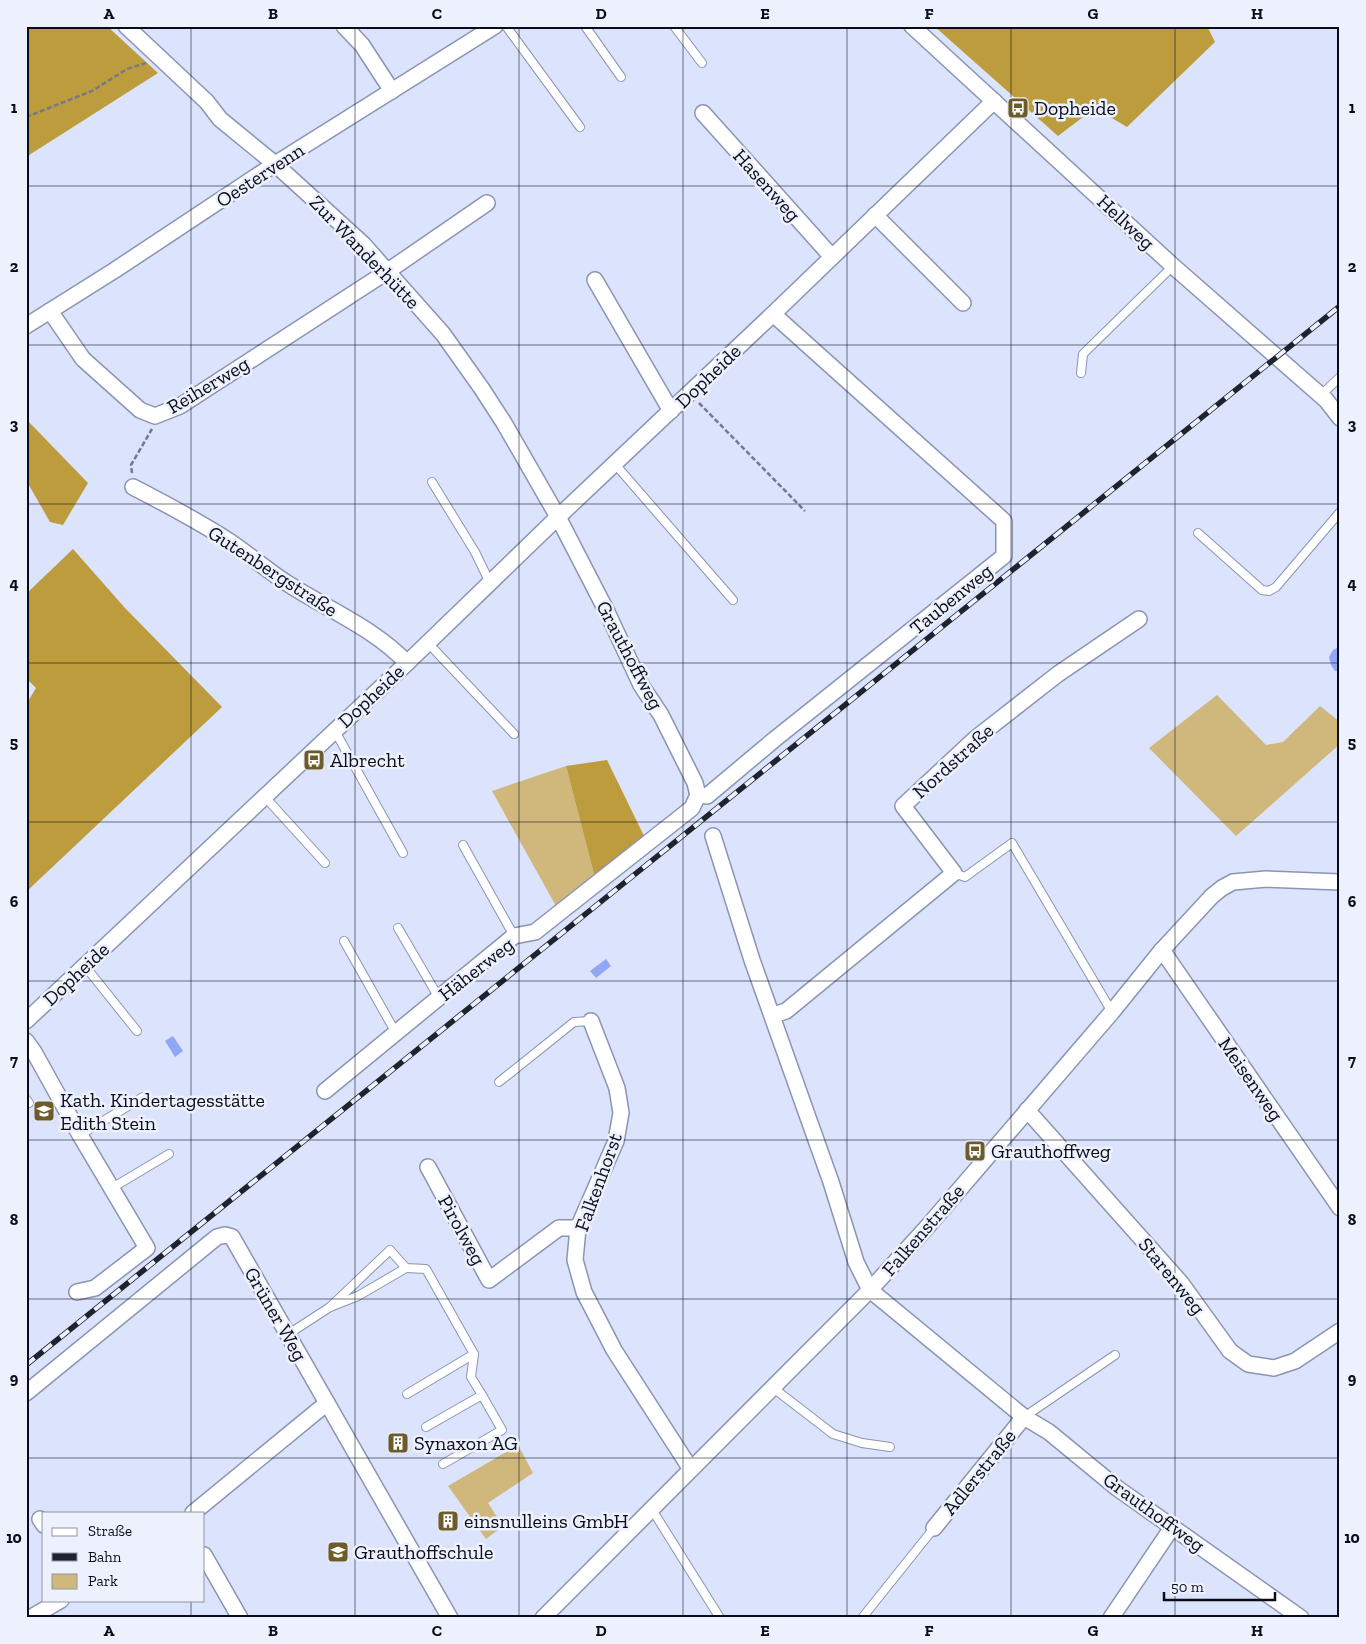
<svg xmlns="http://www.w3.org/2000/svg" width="1366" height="1644" font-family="'Zilla Slab',serif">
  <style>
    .green { fill: #d0b87c }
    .forest { fill: #bd9c3d }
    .water { fill: #91a7f6 }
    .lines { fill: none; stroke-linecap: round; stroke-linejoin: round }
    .service-casing { stroke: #8b94b2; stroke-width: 10 }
    .minor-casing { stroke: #8b94b2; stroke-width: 18 }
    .path { stroke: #747a8c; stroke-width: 2.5; stroke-dasharray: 5 2.5; stroke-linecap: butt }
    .service { stroke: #fff; stroke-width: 8 }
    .minor { stroke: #fff; stroke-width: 15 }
    .rail-casing { stroke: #1f232e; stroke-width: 5.5 }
    .rail { stroke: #edf1fe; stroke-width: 4; stroke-dasharray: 11; stroke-linecap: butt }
    .grid { fill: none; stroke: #0a0d17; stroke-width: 1; stroke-opacity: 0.55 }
    .labels { text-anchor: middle; stroke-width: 5; stroke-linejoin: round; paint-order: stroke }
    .poi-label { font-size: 20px; fill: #0a0d17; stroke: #edf1fe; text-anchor: start }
    .street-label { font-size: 20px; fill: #0a0d17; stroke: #edf1fe }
    .neatline { fill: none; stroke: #0a0d17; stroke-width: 2 }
    .grid-label { font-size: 16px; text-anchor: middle; font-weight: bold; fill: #0a0d17 }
  </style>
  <rect width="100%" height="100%" fill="#dbe3fd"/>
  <g class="green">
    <polygon points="1217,695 1266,745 1283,742 1320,706 1340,722 1340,744 1236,836 1149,748"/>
    <polygon points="566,766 595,878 557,908 492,791"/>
    <polygon points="518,1445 533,1473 488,1503 503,1526 486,1539 448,1486"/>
  </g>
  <g class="forest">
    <polygon points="26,26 107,26 158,73 26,157"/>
    <polygon points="934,26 1207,26 1215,42 1127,127 1095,108 1058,136"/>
    <polygon points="26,419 88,483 63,525 50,522 26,480"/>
    <polygon points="73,549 125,608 222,707 26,892 26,705 36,688 26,678 26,594"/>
    <polygon points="607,760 645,838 595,878 566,766"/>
  </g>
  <g class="water">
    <polygon points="1339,647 1340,671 1335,671 1331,665 1329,657 1333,650"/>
    <polygon points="606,959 611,966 596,978 590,971"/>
    <polygon points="173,1036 183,1051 175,1057 165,1041"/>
  </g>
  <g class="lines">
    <g class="service-casing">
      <g id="service">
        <polyline points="506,26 580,127"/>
        <polyline points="585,26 621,77"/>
        <polyline points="674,26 702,63"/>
        <polyline points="1081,373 1083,354 1173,266"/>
        <polyline points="1320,396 1340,377"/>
        <polyline points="615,464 733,600"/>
        <polyline points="432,482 475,552 490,583"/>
        <polyline points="1198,533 1262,590 1269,591 1276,587 1340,512"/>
        <polyline points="428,643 514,734"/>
        <polyline points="335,731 403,853"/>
        <polyline points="265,797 325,863"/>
        <polyline points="463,845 514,936"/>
        <polyline points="954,873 965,877 1012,843 1112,1012"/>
        <polyline points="398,928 439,998"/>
        <polyline points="344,941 396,1033"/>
        <polyline points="85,966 137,1031"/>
        <polyline points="499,1082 574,1022 591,1021"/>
        <polyline points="26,1099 29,1103"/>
        <polyline points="80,1135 143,1097"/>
        <polyline points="112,1188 169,1154"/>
        <polyline points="330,1307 390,1250 406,1268 426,1269 474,1354"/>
        <polyline points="287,1335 330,1307 358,1296 406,1268"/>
        <polyline points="772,1387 833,1434 862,1443 890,1447"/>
        <polyline points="407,1394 474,1354 471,1377 482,1395 426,1427"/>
        <polyline points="1024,1417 1115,1355"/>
        <polyline points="443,1464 502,1430 482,1395"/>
        <polyline points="651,1508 720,1618"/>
        <polyline points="862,1618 934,1528"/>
      </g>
    </g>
    <g class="minor-casing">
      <g id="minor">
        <polyline points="126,26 207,102 220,119 275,164 363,244 443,334 482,389 504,423 558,517 607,612 641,685 661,715 695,783 698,795"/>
        <polyline points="344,26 362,45 392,91"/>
        <polyline points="912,26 1173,266 1326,400 1340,418"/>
        <polyline points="703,113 832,257"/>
        <polyline points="875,215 963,303"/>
        <polyline points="595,280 671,411"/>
        <polyline points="50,311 83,359 140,410 155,416 180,406 388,271 487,203"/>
        <polyline points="26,326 115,270 275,164 495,26"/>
        <path d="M133,487C166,504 198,521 229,541C250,555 269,572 290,585C329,610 375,629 407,663"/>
        <polyline points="698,795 707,796 775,739 1004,556 1004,521 773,314"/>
        <polyline points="713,836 752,960 831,1182 856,1262 870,1290 1024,1417 1049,1432 1117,1488 1301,1618"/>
        <polyline points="1162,950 1340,1208"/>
        <polyline points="773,1015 786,1011 954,873 903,806 976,738 1058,674 1139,619"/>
        <polyline points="26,1021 407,663 558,517 773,314 994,101"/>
        <polyline points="591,1021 617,1088 621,1113 616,1141 578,1228 575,1260 584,1292 614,1350 690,1468"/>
        <polyline points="26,1041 34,1052 80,1135 147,1248 95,1288 77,1292"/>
        <polyline points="325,1091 514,936 535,932 692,808 698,795"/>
        <polyline points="1027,1110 1181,1283 1230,1351 1248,1364 1274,1368 1295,1361 1340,1331"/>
        <polyline points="428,1167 489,1280 559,1228 578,1228"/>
        <polyline points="26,1393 217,1237 225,1235 232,1237 450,1618"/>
        <polyline points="193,1513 327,1403"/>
        <polyline points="40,1519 44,1525"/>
        <polyline points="934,1528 1024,1417"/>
        <polyline points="204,1555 240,1618"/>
        <polyline points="30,1618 61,1600"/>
        <polyline points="543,1618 870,1290 928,1226 1112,1012 1162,950 1212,896 1222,888 1233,882 1266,879 1340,882"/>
        <polyline points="1111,1618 1173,1526"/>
      </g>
    </g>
    <g class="path">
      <polyline points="26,117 92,91 127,69 146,63"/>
      <polyline points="699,403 805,511"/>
      <polyline points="132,473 131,465 152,429"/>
    </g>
    <use href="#service" class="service"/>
    <use href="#minor" class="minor"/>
    <g class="rail-casing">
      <polyline id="rail" points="26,1365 1340,306"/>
    </g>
    <use href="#rail" class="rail"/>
  </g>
  <path class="grid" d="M191,26V1513M355,26V1618M519,26V1618M683,26V1618M847,26V1618M1011,26V1618M1175,26V1618M26,186H1340M26,345H1340M26,504H1340M26,663H1340M26,822H1340M26,981H1340M26,1140H1340M26,1299H1340M26,1458H1340M191,1600V1618"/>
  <defs>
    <g id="bus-square" transform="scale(1.125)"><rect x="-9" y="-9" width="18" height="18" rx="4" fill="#6e5b2a" stroke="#edf1fe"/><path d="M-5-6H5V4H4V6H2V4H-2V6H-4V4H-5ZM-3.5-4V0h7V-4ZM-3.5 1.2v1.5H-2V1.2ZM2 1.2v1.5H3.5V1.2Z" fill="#fff"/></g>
    <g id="school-square" transform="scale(1.125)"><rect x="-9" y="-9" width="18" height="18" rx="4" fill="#6e5b2a" stroke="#edf1fe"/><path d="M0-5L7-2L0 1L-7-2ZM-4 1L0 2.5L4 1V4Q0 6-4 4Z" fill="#fff"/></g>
    <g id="building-square" transform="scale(1.125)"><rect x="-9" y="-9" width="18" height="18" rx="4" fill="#6e5b2a" stroke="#edf1fe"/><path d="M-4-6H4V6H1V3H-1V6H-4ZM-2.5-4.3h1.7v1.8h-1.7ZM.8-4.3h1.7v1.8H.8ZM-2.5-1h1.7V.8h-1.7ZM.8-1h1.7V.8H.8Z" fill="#fff"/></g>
  </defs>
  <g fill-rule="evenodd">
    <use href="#bus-square" x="1018" y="108"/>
    <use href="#bus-square" x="314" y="760"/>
    <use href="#school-square" x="44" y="1111"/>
    <use href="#bus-square" x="975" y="1151"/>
    <use href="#building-square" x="398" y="1443"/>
    <use href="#building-square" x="448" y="1521"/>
    <use href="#school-square" x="338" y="1552"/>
  </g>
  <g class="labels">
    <g class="poi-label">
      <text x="1034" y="115">Dopheide</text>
      <text x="330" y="767">Albrecht</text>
      <text x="60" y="1107">Kath. Kindertagesstätte<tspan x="60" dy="23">Edith Stein</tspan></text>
      <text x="991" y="1158">Grauthoffweg</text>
      <text x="414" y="1450">Synaxon AG</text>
      <text x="464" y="1528">einsnulleins GmbH</text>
      <text x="354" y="1559">Grauthoffschule</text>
    </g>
    <g class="street-label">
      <text transform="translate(260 175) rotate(-33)" y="7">Oestervenn</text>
      <text transform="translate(767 185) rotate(48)" y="7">Hasenweg</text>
      <text transform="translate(1126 222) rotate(43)" y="7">Hellweg</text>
      <text transform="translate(365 252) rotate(46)" y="7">Zur Wanderhütte</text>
      <text transform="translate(708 376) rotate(-44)" y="7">Dopheide</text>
      <text transform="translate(208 385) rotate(-31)" y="7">Reiherweg</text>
      <text transform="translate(273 571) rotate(33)" y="7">Gutenbergstraße</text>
      <text transform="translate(951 599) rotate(-39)" y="7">Taubenweg</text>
      <text transform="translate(630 655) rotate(62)" y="7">Grauthoffweg</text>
      <text transform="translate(371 696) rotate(-43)" y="7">Dopheide</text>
      <text transform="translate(953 761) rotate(-42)" y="7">Nordstraße</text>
      <text transform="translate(476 969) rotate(-38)" y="7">Häherweg</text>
      <text transform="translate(76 974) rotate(-43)" y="7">Dopheide</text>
      <text transform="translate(1251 1079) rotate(55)" y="7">Meisenweg</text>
      <text transform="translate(598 1182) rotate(-70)" y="7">Falkenhorst</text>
      <text transform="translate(462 1230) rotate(61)" y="7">Pirolweg</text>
      <text transform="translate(923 1230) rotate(-49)" y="7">Falkenstraße</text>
      <text transform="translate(1172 1276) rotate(51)" y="7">Starenweg</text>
      <text transform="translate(276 1314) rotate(60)" y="7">Grüner Weg</text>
      <text transform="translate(979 1472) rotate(-51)" y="7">Adlerstraße</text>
      <text transform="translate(1154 1512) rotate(36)" y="7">Grauthoffweg</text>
    </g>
  </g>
  <rect width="1366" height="1644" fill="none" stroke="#edf1fe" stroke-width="55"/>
  <rect x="42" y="1512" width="162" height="90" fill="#edf1fe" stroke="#9296a2"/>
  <rect x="52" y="1528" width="25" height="8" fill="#ffffff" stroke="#9296a2"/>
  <text x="88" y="1536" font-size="15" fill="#0a0d17">Straße</text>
  <rect x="52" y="1553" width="25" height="8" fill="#1f232e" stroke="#9296a2"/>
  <text x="88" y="1562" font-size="15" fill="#0a0d17">Bahn</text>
  <rect x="52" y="1574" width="25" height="15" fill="#d0b87c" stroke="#9296a2"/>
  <text x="88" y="1586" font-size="15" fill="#0a0d17">Park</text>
  <path d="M1164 1592v8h111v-8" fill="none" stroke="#0a0d17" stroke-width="2.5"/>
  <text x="1171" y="1592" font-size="15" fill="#0a0d17" stroke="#edf1fe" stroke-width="4" paint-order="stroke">50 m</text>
  <rect x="28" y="28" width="1310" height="1588" class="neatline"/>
  <g class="grid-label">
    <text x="109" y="19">A</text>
    <text x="273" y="19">B</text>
    <text x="437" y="19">C</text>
    <text x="601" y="19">D</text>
    <text x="765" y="19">E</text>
    <text x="929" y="19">F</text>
    <text x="1093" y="19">G</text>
    <text x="1257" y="19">H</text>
    <text x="14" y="113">1</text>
    <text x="1352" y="113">1</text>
    <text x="14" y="272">2</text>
    <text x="1352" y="272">2</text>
    <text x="14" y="430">3</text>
    <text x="1352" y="430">3</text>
    <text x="14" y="589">4</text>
    <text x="1352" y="589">4</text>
    <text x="14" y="748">5</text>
    <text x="1352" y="748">5</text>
    <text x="14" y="907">6</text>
    <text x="1352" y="907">6</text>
    <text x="14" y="1066">7</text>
    <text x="1352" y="1066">7</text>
    <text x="14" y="1225">8</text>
    <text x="1352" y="1225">8</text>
    <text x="14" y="1384">9</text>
    <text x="1352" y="1384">9</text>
    <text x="14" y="1543">10</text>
    <text x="1352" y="1543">10</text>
    <text x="109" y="1636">A</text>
    <text x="273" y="1636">B</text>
    <text x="437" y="1636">C</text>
    <text x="601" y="1636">D</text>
    <text x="765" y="1636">E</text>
    <text x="929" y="1636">F</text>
    <text x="1093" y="1636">G</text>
    <text x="1257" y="1636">H</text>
  </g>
</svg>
